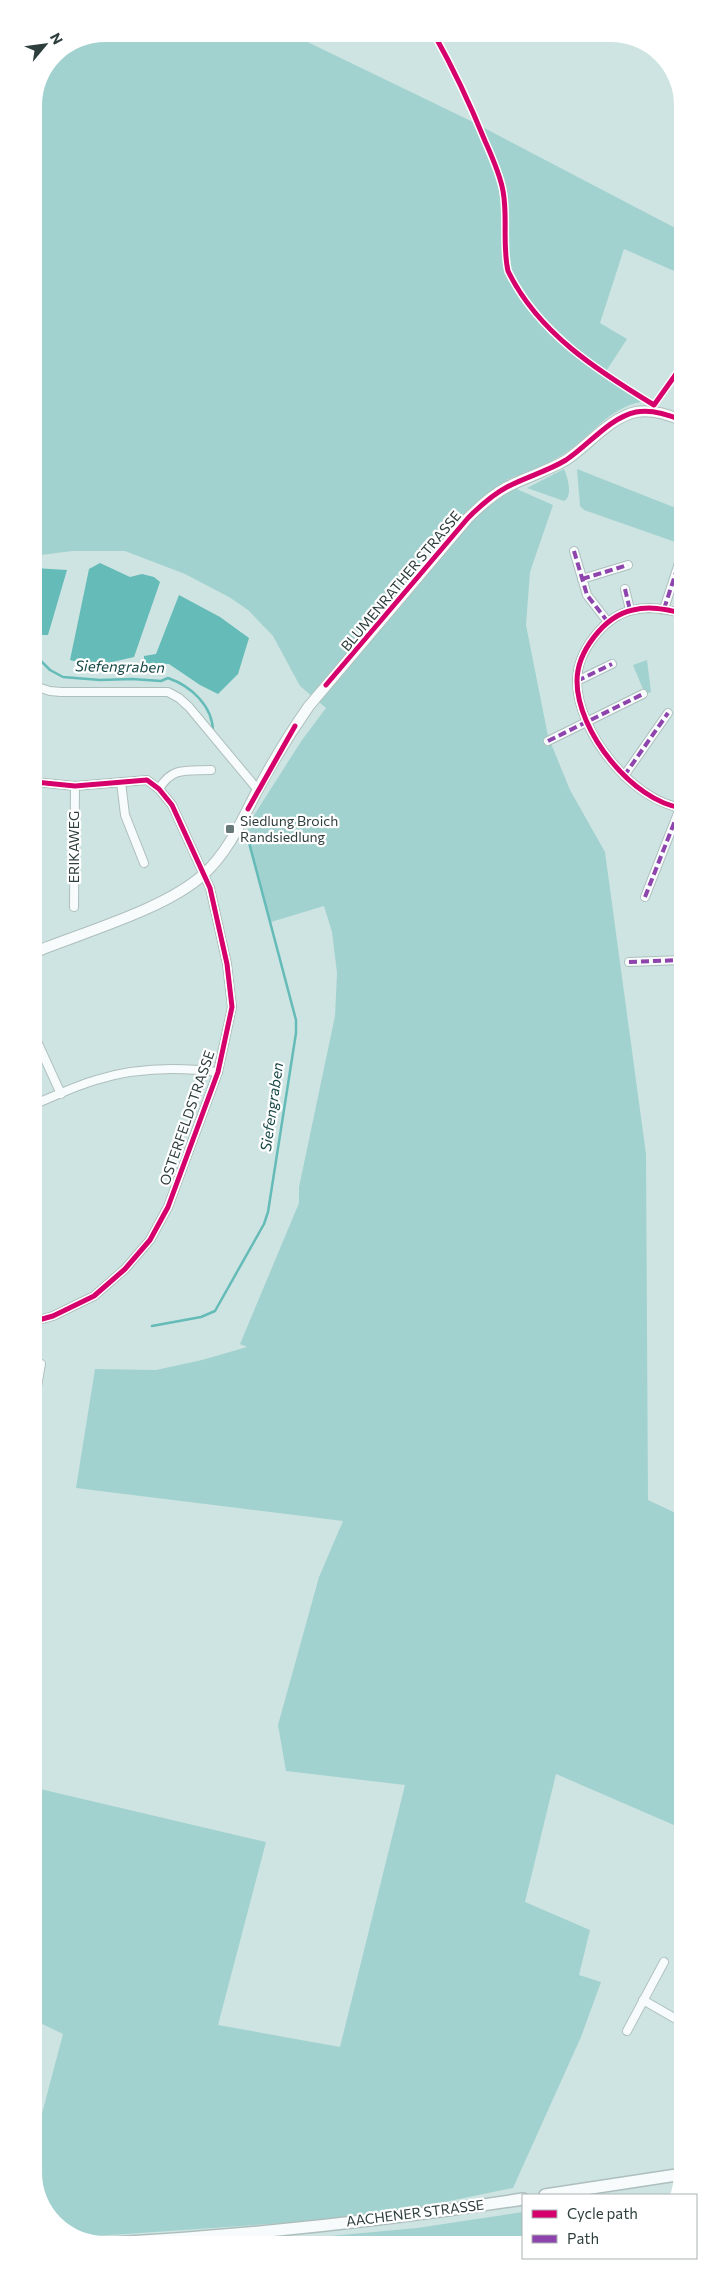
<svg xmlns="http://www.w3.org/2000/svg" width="717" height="2279" font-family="Commissioner,sans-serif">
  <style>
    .green { fill: #a2d2cf }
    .water { fill: #64bbb7 }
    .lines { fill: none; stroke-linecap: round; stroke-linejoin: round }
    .stream { stroke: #64bbb7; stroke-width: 2.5 }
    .minor-casing { stroke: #adbfbd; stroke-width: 10 }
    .tertiary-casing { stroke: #adbfbd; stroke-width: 12 }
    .secondary-casing { stroke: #adbfbd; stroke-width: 14 }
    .minor { stroke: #f8fbfb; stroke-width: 8 }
    .tertiary { stroke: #f8fbfb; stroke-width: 10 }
    .secondary { stroke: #f8fbfb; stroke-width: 11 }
    .quiet { stroke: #8e44ad; stroke-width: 4; stroke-dasharray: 8 4; stroke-linecap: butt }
    .cycleway-casing { stroke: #fff; stroke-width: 8 }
    .cycleway { stroke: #d6006c; stroke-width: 5 }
    .poi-dot { fill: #667877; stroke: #fff; stroke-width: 2 }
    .labels { text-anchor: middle; stroke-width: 4.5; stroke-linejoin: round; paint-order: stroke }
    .street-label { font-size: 14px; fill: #2e3e3d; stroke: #fff }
    .poi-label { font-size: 14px; fill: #2e3e3d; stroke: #fff; text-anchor: start }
    .water-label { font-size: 15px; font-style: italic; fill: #154745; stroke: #fff }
  </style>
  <rect width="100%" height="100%" fill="#cee4e2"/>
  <g class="green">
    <path d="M106,34H291L471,121L681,231V274L624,249L600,323L627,339L603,376L641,402C609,408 594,433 568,451C550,464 526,472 506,480L519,490L553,505L530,572L526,625L548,736L570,790L605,852L646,1154L648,1500L682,1516L683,1829L556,1774L525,1902L590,1930L579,1975L601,1982L581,2037L513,2188L401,2211L327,2220L82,2237L58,2228L36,2192V2136L63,2034L36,2021V1788L266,1842L218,2025L340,2047L405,1785L286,1771L278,1725L319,1577L343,1521L76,1488L95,1369L156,1370L202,1360L247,1347L240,1344L299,1203V1187L335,1016L337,973L332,932L324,906L271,922L246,837L251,820L302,740L326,708L300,686L273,636L248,610L229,597L185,574L125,551H72L34,556V105L55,55Z"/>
    <path d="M564,469C568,478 573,496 564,501L527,488Z"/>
    <polygon points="577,469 681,510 681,544 584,510 580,506"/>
    <polygon points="647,660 651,692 645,694 633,665"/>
    <polygon points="523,2212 523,2243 243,2244 417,2228"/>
  </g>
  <g class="water">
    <polygon points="100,563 130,577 142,574 154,577 160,582 134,657 95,666 70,660 89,569"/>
    <polygon points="34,568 67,570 48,635 34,635"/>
    <polygon points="179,595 220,617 249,638 238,674 218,694 200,685 169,664 144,663 144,656 156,654"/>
  </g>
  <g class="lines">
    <g class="stream">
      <path d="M34,654L50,670L63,677L100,680L132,679L161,681L168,678C191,686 213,706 213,732"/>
      <polyline points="152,1326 201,1317 215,1311 264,1224 268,1212 296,1033 296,1020 247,835"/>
    </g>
    <g class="minor-casing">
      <g id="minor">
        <polyline points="574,551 587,595 608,622"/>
        <polyline points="582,579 628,565"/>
        <polyline points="625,589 630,610"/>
        <polyline points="664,609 681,557"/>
        <path d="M681,613C665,609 649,606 633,610C604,616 577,652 577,681C577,731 632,801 682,808"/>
        <polyline points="577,681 612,664"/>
        <polyline points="34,686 50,691 61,692 168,692 179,698 189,707 258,790"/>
        <polyline points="548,741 643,694"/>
        <polyline points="624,776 668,713"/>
        <polyline points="35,782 75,786 147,780 159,789 172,805 210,888 227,964 232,1007 218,1072 168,1207 150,1240 125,1269 94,1296 53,1316 35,1321"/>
        <polyline points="121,782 125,815 144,863"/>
        <path d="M159,789C172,766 188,771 211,770"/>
        <polyline points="645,897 680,808"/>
        <polyline points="74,907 75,786"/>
        <polyline points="629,962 682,960"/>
        <polyline points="35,1037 61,1094"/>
        <path d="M35,1104C55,1096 75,1086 96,1080C134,1068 178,1067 218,1072"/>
        <polyline points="35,1398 41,1364"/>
        <polyline points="643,2000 683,2023"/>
        <polyline points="627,2031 664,1962"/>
      </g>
    </g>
    <g class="tertiary-casing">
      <path id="tertiary" d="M35,952C84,932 166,909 204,874C229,851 242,820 257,791C273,761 290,733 309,706L468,518C480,506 492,495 507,487C526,477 548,471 566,460C589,445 609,418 636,412C651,409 667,414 681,420"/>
    </g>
    <g class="secondary-casing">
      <g id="secondary">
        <polyline points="545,2195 683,2174"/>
        <path d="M97,2244C240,2236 383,2221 523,2199"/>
      </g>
    </g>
    <use href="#minor" class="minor"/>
    <use href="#tertiary" class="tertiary"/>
    <use href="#secondary" class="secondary"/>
    <g class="quiet">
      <polyline points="574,551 587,595 608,622"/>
      <polyline points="582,579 628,565"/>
      <polyline points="625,589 630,610"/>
      <polyline points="664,609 681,557"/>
      <polyline points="577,681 612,664"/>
      <polyline points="548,741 643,694"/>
      <polyline points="624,776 668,713"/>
      <polyline points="645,897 680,808"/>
      <polyline points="629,962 682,960"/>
    </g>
    <g class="cycleway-casing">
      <g id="cycleway">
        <path d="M434,34C453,68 470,104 485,141C492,157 500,174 503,191C508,217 502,244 508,271C538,333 598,371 654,405L681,367"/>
        <path d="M681,613C665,609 649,606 633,610C604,616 577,652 577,681C577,731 632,801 682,808"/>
        <path d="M326,685L468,518C480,506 492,495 507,487C526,477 548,471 566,460C589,445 609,418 636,412C651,409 667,414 681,420"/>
        <polyline points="35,782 75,786 147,780 159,789 172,805 210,888 227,964 232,1007 218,1072 168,1207 150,1240 125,1269 94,1296 53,1316 35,1321"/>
        <polyline points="248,809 295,726"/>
      </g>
    </g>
    <use href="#cycleway" class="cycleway"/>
  </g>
  <rect class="poi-dot" x="225" y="824" width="10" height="10" rx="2.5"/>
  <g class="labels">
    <g class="street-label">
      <text transform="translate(401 581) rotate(-50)" y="5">BLUMENRATHER STRASSE</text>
      <text transform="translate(74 847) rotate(-90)" y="5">ERIKAWEG</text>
      <text transform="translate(187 1118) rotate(-71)" y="5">OSTERFELDSTRASSE</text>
      <text transform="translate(415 2213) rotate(-7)" y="5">AACHENER STRASSE</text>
    </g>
    <g class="poi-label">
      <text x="240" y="826">Siedlung Broich<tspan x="240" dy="16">Randsiedlung</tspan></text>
    </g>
    <g class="water-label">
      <text transform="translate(120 667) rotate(1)" y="5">Siefengraben</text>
      <text transform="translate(272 1107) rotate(-82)" y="5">Siefengraben</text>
    </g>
  </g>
  <path d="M0 0H717V2279H0ZM105 42H611A63 63 0 0 1 674 105V2173A63 63 0 0 1 611 2236H105A63 63 0 0 1 42 2173V105A63 63 0 0 1 105 42Z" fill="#fff" fill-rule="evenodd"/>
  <rect x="522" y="2194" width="175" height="65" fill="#ffffff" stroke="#abb2b1"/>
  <rect x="532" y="2210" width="25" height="8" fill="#d6006c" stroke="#abb2b1"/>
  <text x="567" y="2219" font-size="15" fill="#2e3e3d">Cycle path</text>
  <rect x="532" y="2235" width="25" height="8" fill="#8e44ad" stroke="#abb2b1"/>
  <text x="567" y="2244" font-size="15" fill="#2e3e3d">Path</text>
  <g transform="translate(45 45) rotate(61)" stroke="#ffffff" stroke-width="4" paint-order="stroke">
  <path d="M0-4L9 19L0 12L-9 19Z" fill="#2e3e3d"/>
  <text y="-8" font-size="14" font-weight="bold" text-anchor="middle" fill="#2e3e3d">N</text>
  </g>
</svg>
